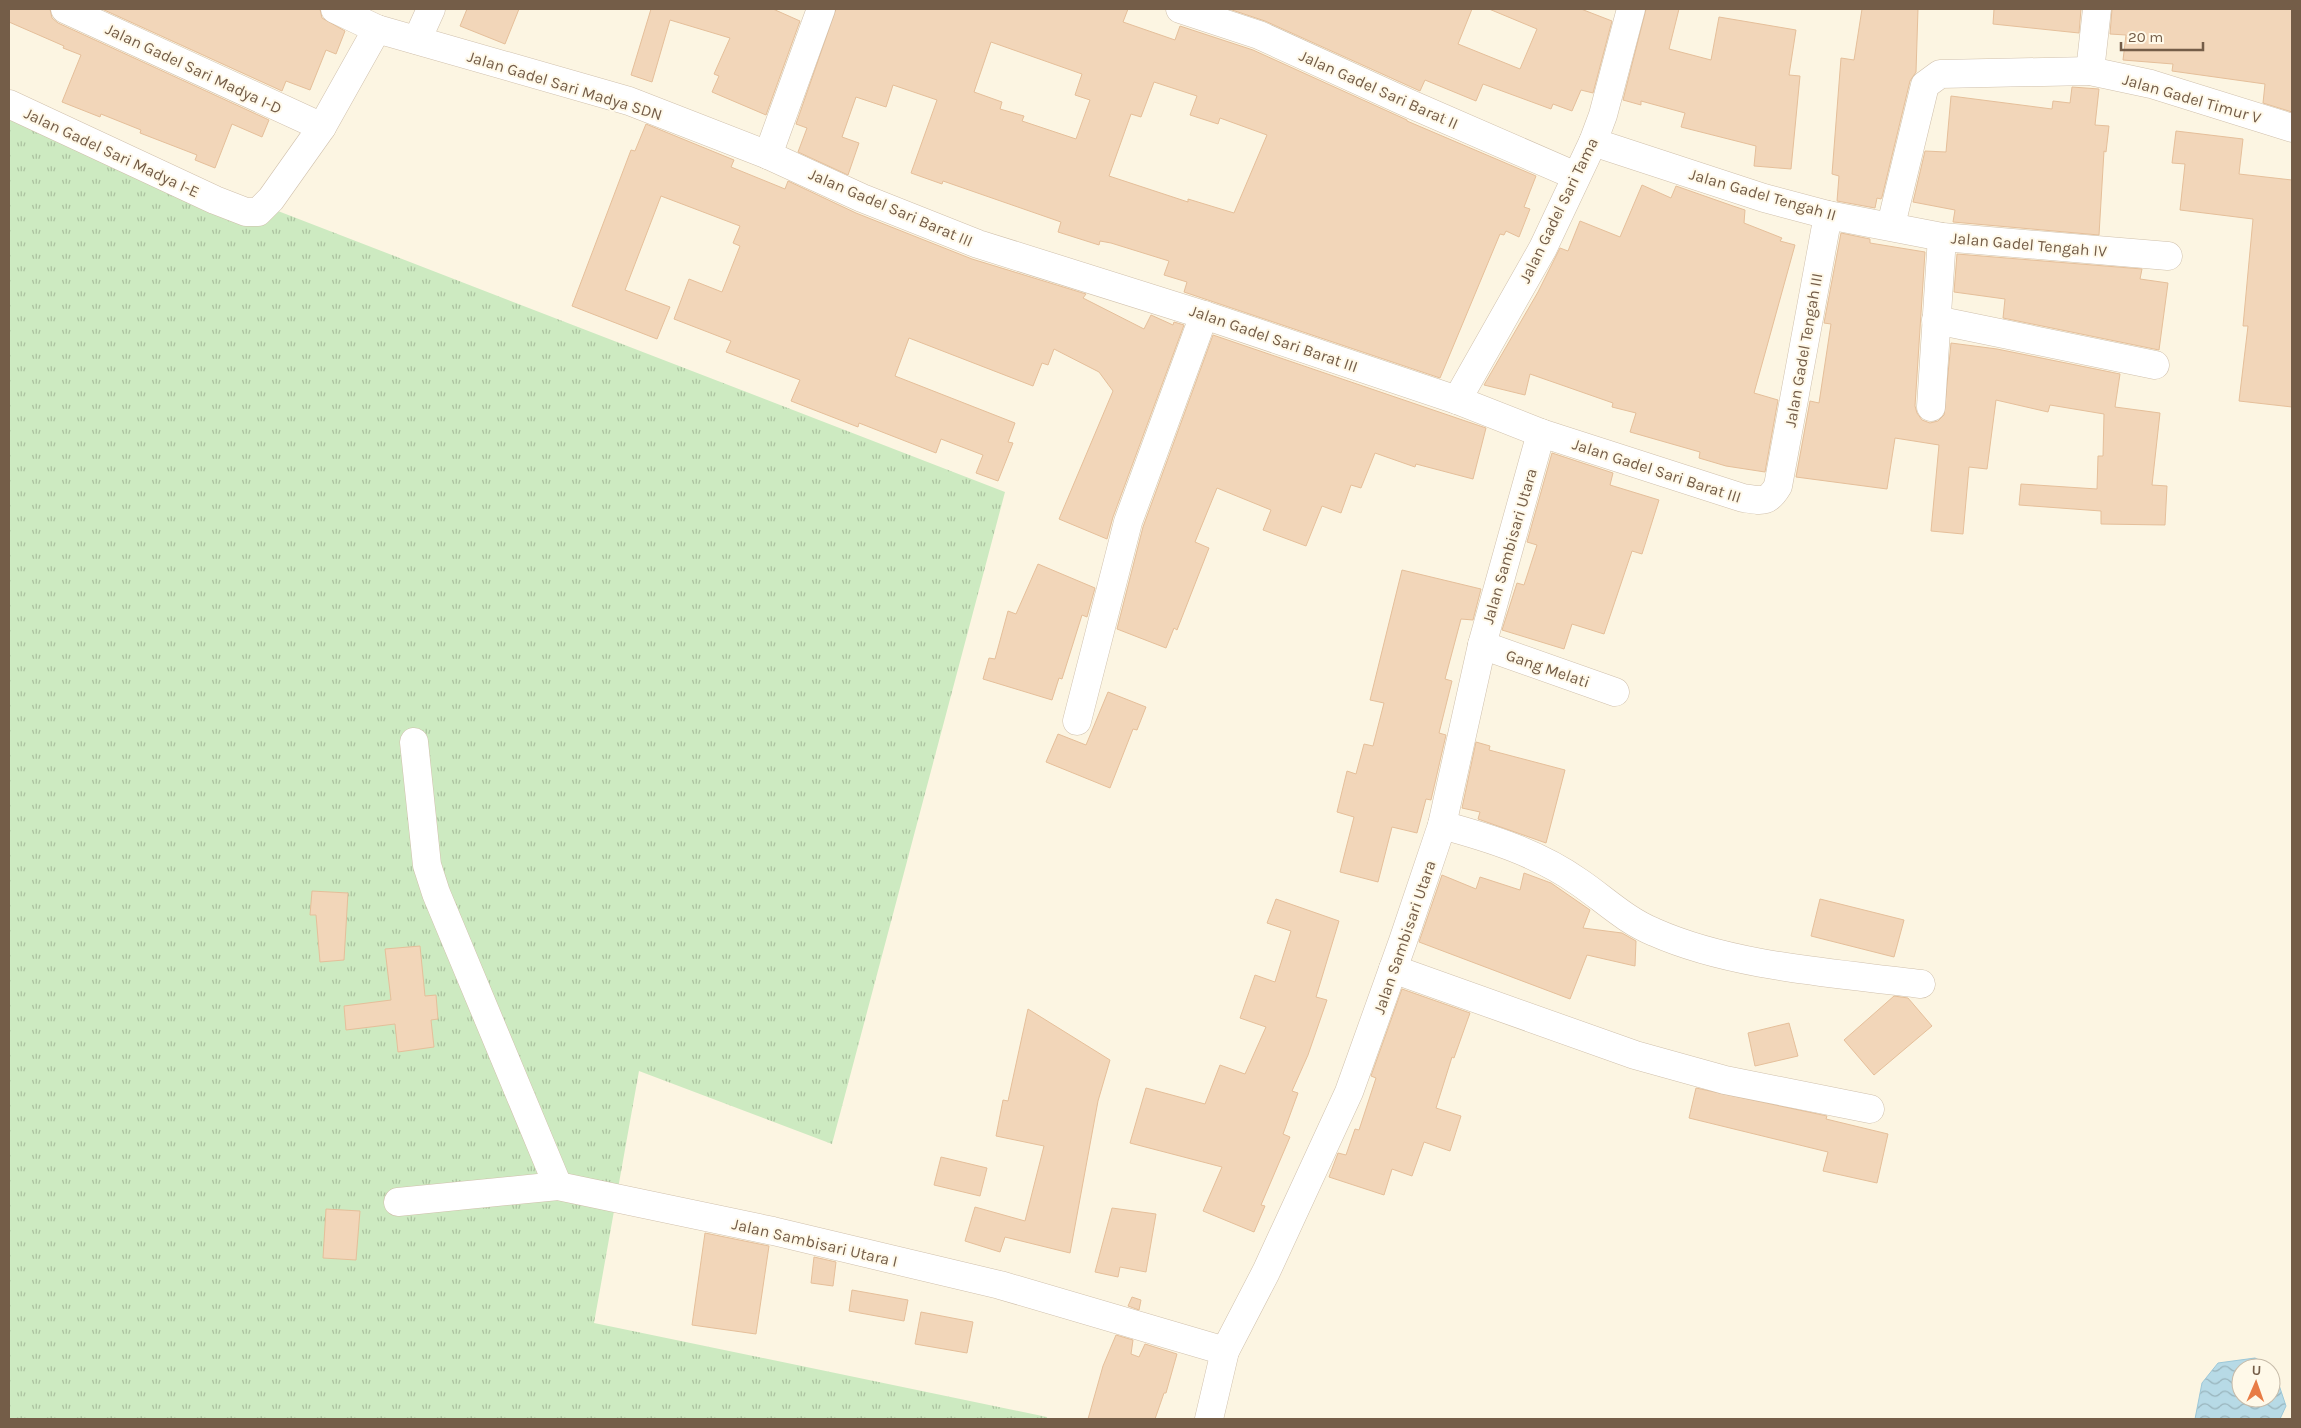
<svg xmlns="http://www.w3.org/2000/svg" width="2301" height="1428" font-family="Karla,sans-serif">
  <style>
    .grass { fill: url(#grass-tufts) }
    .water { fill: url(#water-waves); stroke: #9dc8d8; fill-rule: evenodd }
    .building { fill: #f2d6b9; stroke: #e5bf9a; fill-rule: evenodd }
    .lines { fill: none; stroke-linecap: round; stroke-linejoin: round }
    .minor-casing { stroke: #d0c0ac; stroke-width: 29 }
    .minor { stroke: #fff; stroke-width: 28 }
    .labels { text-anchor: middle; stroke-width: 4; stroke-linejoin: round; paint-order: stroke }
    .street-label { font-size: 16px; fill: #745d48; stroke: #fff9e9 }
  </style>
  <defs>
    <pattern id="grass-tufts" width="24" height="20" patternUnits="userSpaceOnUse" patternTransform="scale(1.25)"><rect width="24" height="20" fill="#cdeac1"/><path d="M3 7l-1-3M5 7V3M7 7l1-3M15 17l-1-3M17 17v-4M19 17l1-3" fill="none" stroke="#abc19f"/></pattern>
    <pattern id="water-waves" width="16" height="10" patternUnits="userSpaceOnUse" patternTransform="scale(1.25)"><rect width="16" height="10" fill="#b7dae6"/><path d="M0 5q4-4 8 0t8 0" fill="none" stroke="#99b4bc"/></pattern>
  </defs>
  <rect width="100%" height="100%" fill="#fcf5e2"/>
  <polygon class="grass" points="9,107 1005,492 832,1144 639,1071 594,1323 1047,1417 1047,1419 9,1419"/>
  <path class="water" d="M2255,1358L2273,1367L2286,1406L2280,1419H2195L2202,1383L2218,1363ZM2241,1368H2271V1398H2241Z"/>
  <g class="building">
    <polygon points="9,9 50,9 52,18 58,23 269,120 262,137 232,124 215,168 195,160 197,155 140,133 141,130 101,114 100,117 62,102 81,55 63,48 64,46 9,22"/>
    <polygon points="102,9 320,9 322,18 345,31 336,54 326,50 310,90 286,81 282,91"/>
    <polygon points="467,9 519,9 505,44 460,26"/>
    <polygon points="651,9 773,9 800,21 766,115 712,92 719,76 714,74 730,38 670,20 652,82 631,75"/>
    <path d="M836,9H1128L1123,22L1175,40L1180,26L1253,50L1407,120V121L1536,176L1524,207L1530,209L1519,237L1506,231L1504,235L1500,234L1440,378L1184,292L1187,282L1164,275L1169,261L1111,243L1100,241L1099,245L1058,232L1061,222L943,181L942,184L911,173L937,100L893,85L886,107L856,97L842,137L859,143L848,175L798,152L807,128L796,124ZM991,42L1082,74L1075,95L1090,100L1076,139L1022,121L1024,116L1000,109L1002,102L974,92ZM1154,82L1197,96L1190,115L1218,124L1220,118L1267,135L1234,213L1188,199V202L1109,176L1131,114L1141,117Z"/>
    <polygon points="1229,9 1472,9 1458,44 1520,69 1537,29 1489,9 1581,9 1612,21 1593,93 1581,90 1572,111 1553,104 1551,109 1483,84 1476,101 1425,80 1420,91 1265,21"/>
    <polygon points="1646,9 1679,9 1669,49 1711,60 1719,17 1796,30 1789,75 1800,76 1791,169 1754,166 1756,146 1681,127 1685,113 1641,101 1641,105 1623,100"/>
    <polygon points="1862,9 1918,9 1916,72 1910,81 1882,197 1881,199 1877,198 1875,208 1837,201 1839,176 1832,174 1841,58 1854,60"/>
    <polygon points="1994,9 2081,9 2079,33 1993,24"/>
    <polygon points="2112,9 2292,9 2292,112 2263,103 2265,84 2172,71 2173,64 2123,60 2126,35 2110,34"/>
    <polygon points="2072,87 2099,89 2095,125 2109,126 2106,152 2104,151 2099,235 1953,222 1955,210 1913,202 1925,151 1946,152 1951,96 2052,109 2053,101 2070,103"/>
    <polygon points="646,124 734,160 731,167 785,189 788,181 856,213 972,259 1086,294 1083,298 1144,329 1151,315 1173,325 1174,322 1184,325 1113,517 1107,539 1059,519 1113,391 1099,372 1054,349 1048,365 1042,363 1033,386 909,338 895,376 1015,423 1008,442 1013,443 998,481 976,473 983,455 941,439 936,453 859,423 858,427 791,401 800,380 726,352 731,341 674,319 689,279 722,292 740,246 733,243 740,226 661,196 625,290 670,307 657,339 572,306 631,150 635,151"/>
    <polygon points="2176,131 2243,139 2239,174 2292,180 2292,407 2239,401 2248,326 2243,326 2253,219 2180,210 2185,164 2172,163"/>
    <polygon points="1642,185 1671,198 1676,186 1733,206 1745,210 1744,223 1782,238 1780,241 1795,245 1754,393 1778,400 1765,472 1726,466 1699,458 1700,452 1630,432 1636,413 1612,407 1613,403 1530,374 1525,395 1484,385 1538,292 1560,248 1568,251 1580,221 1620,237"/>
    <polygon points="1841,233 1870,239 1870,243 1925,252 1915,406 1917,413 1922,420 1930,423 1938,421 1944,415 1951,343 1997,349 2120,374 2115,407 2160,413 2152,485 2167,486 2165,525 2101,524 2101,511 2019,505 2021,484 2097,489 2098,456 2103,456 2104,414 2050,405 2048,412 1996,400 1987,469 1969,467 1963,534 1931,531 1939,445 1895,438 1887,489 1796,477 1810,401 1819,403 1831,324 1824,323"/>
    <polygon points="1957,254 2142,269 2140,279 2168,283 2159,350 2003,318 2005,299 1954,292"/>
    <polygon points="1213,335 1486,428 1473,479 1416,464 1415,467 1375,453 1361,488 1351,485 1341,513 1322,506 1306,546 1263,530 1271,510 1217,488 1195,542 1209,548 1177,630 1174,628 1166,648 1117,629 1143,527"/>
    <polygon points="1552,453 1613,473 1610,485 1659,500 1642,554 1632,551 1604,634 1572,624 1564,649 1502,630 1517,583 1524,585 1537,545 1527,542"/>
    <polygon points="1038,564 1095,588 1087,617 1082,615 1062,679 1059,678 1052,700 983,679 989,658 995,659 1008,611 1016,614"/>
    <polygon points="1402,570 1481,589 1473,620 1461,619 1445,679 1452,681 1439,733 1446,735 1431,800 1426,799 1417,833 1392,827 1378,882 1340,872 1354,817 1337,812 1347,771 1356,774 1364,744 1373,746 1384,703 1370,700"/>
    <polygon points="1108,692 1146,707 1137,730 1133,729 1110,788 1046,762 1058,734 1086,745"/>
    <polygon points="1476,742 1490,746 1489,750 1565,770 1546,843 1478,819 1480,812 1462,808"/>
    <polygon points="1524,873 1551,883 1590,910 1583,928 1622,933 1636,941 1635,966 1587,955 1570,999 1419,942 1442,875 1476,889 1480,877 1520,890"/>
    <polygon points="312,891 348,893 344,960 320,962 316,915 310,915"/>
    <polygon points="1276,899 1339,921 1316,997 1327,1000 1308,1055 1292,1091 1298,1093 1283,1134 1290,1137 1261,1205 1265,1206 1254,1232 1203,1211 1222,1167 1130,1143 1146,1088 1205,1104 1220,1065 1245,1074 1266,1027 1240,1018 1255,975 1275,982 1291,931 1267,923"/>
    <polygon points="1820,899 1904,920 1894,957 1811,936"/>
    <polygon points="420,946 425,996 436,995 438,1019 431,1020 434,1047 398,1052 395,1024 346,1030 344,1006 391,1000 385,949"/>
    <polygon points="1402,989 1470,1013 1454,1058 1452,1057 1436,1108 1461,1116 1450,1151 1424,1142 1412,1176 1392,1169 1384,1195 1329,1177 1338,1153 1346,1155 1355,1129 1359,1130 1376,1078 1371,1076"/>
    <polygon points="1894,996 1908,998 1932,1026 1874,1075 1844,1040"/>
    <polygon points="1028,1009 1110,1060 1098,1101 1070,1253 1005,1237 1000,1252 965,1241 975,1207 1025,1221 1044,1146 996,1136 1003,1100 1008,1101"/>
    <polygon points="1789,1023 1798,1056 1755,1066 1748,1033"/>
    <polygon points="1696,1088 1827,1116 1826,1119 1888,1134 1877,1183 1823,1171 1828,1152 1689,1118"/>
    <polygon points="941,1157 987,1168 980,1196 934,1185"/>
    <polygon points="1112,1208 1156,1214 1146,1272 1120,1267 1118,1277 1095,1272"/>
    <polygon points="326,1209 360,1211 356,1260 323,1258"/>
    <polygon points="705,1233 769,1246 756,1334 692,1325"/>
    <polygon points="814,1257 836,1262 833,1286 811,1283"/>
    <polygon points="852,1290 908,1300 904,1321 849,1311"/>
    <polygon points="1132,1297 1141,1300 1139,1310 1128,1306"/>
    <polygon points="921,1312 973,1322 967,1353 915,1344"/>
    <polygon points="1116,1335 1133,1340 1131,1354 1139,1357 1145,1344 1177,1354 1166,1393 1164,1393 1155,1419 1088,1419 1103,1366"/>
  </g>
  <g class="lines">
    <g class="minor-casing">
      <g id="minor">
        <polyline points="65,9 322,127"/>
        <polyline points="335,9 377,29"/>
        <polyline points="1180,9 1259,35 1408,103 1576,176"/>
        <polyline points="417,40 431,9"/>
        <polyline points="2090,71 2097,9"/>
        <path d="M9,104L215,200L246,212H258L271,199L322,127L377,29L629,101L768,155L862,198L978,244L1204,315L1457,400L1541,433L1743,498C1763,501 1768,503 1778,486L1828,215"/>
        <polyline points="1593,142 1764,198 1828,215 1942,237 2168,256"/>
        <polyline points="768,155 821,9"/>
        <polyline points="1891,225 1925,85 1940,74 2090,71 2151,84 2292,128"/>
        <polyline points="1936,320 2155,365"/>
        <polyline points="1457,400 1543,248 1593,142 1603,115 1631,9"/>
        <polyline points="1931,407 1942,237"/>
        <polyline points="1482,645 1615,692"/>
        <polyline points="1077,721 1128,522 1204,315"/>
        <polyline points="414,742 427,865 436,893 558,1186"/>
        <path d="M1442,825C1490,838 1538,853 1579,882C1604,899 1625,920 1654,932C1733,967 1836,973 1921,984"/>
        <polyline points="1393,969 1635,1055 1725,1080 1870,1109"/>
        <polyline points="398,1202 558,1186 773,1231 1000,1285 1225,1351"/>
        <polyline points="1209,1419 1225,1351 1266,1272 1349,1092 1403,941 1442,825 1482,645 1541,433"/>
      </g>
    </g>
    <use href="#minor" class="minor"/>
  </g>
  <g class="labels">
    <g class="street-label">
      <text transform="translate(194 68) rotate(25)" y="6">Jalan Gadel Sari Madya I-D</text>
      <text transform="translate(565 85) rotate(17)" y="6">Jalan Gadel Sari Madya SDN</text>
      <text transform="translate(1379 89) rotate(24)" y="6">Jalan Gadel Sari Barat II</text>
      <text transform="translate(2192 98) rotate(16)" y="6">Jalan Gadel Timur V</text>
      <text transform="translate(112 152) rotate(25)" y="6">Jalan Gadel Sari Madya I-E</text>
      <text transform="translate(1763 194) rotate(16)" y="6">Jalan Gadel Tengah II</text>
      <text transform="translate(891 207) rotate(23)" y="6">Jalan Gadel Sari Barat III</text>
      <text transform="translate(1558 210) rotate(-64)" y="6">Jalan Gadel Sari Tama</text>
      <text transform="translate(2029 244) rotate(5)" y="6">Jalan Gadel Tengah IV</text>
      <text transform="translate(1274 338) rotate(19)" y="6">Jalan Gadel Sari Barat III</text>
      <text transform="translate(1803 350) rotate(-80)" y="6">Jalan Gadel Tengah III</text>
      <text transform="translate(1657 470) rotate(18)" y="6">Jalan Gadel Sari Barat III</text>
      <text transform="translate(1509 546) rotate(-74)" y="6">Jalan Sambisari Utara</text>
      <text transform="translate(1548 668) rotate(19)" y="6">Gang Melati</text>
      <text transform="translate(1404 937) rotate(-71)" y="6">Jalan Sambisari Utara</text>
      <text transform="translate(815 1242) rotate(13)" y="6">Jalan Sambisari Utara I</text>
    </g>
  </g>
  <rect width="2301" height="1428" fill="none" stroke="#745d48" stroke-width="20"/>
  <g transform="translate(2256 1383) rotate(2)"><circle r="24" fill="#fff9e9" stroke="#c7bba9"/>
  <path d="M0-4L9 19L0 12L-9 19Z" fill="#e87c45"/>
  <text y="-8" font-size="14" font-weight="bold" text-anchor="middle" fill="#745d48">U</text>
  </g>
  <path d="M2121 42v8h82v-8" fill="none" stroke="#745d48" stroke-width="2.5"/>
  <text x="2128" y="42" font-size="15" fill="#745d48" stroke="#fff9e9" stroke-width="4" paint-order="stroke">20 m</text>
</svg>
